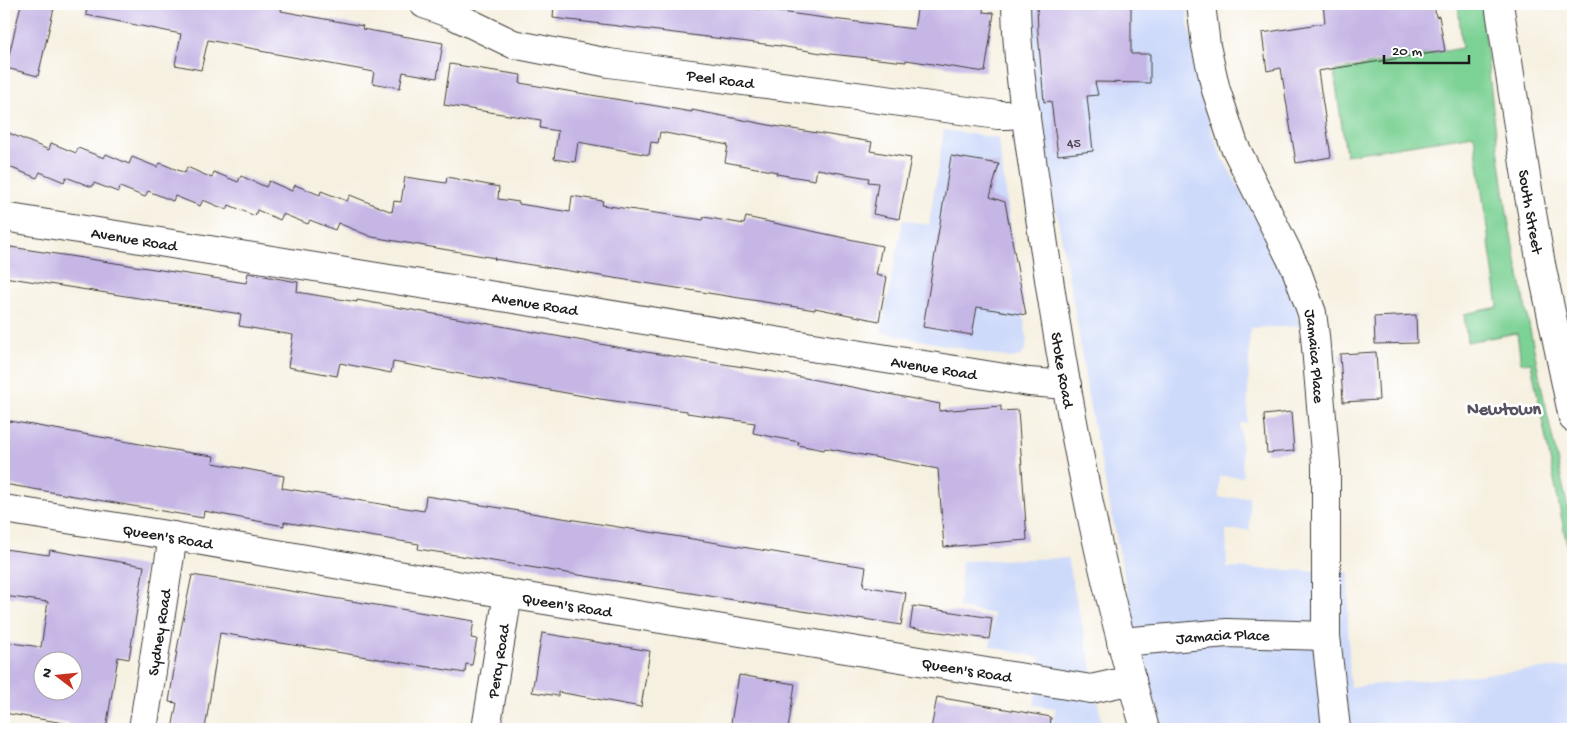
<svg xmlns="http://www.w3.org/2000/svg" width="1577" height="733" font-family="'Gochi Hand',sans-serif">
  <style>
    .built { fill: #cedafa }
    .green { fill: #7cd194; stroke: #4c7658 }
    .building { fill: #c6b6e5; fill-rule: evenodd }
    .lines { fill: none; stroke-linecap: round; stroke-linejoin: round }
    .minor-casing { stroke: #3d3c39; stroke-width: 30 }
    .major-casing { stroke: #3d3c39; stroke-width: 30 }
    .minor { stroke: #fff; stroke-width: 28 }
    .major { stroke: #fff; stroke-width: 28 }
    .labels { text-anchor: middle; stroke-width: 5; stroke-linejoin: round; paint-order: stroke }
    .number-label { font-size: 14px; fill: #46424e }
    .street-label { font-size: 16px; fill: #1c1c1c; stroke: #fff }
    .neighbourhood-label { font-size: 18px; font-weight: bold; fill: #585262; stroke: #fff }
  </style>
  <rect width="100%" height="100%" fill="#fff"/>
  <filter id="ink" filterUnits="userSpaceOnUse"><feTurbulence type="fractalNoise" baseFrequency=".02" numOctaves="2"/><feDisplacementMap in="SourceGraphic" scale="10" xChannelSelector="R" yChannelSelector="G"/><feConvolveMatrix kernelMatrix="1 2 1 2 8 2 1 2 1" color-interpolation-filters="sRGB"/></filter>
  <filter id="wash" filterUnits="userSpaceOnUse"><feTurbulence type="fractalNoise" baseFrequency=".0096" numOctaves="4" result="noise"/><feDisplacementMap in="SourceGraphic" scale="20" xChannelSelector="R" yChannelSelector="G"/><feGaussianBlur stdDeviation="1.12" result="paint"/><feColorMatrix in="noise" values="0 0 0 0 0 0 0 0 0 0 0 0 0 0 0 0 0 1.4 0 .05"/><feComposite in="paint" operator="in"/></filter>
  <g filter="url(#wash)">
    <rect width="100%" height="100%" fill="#f6f0e0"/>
    <g class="built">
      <polygon points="1030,4 1187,4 1188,23 1200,87 1211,131 1222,157 1257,220 1292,290 1300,326 1250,328 1247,423 1240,423 1243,477 1219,476 1219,498 1249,497 1250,530 1226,530 1227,568 1349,572 1348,623 1350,687 1573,666 1573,729 1161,729 1134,624 1089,403 1077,322 1037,110"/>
      <polygon points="944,130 998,138 1027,341 1025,350 1020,356 1010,358 881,332 903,220 929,225"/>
      <polygon points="1067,558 1090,660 1103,729 1051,729 1056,708 1034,705 1041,658 990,646 994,614 959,608 962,561"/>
    </g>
    <polygon class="green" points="1458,4 1482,4 1493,110 1508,220 1544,399 1573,532 1573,576 1531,363 1521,363 1517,333 1467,342 1464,314 1498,307 1474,135 1346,155 1334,71 1462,48"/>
    <g id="blocks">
      <g class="building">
        <polygon points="21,4 55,4 38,76 6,68"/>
        <polygon points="87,4 282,4 281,11 363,26 362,29 443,43 437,78 403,72 400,88 372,83 374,72 260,51 260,50 208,40 201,70 175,65 181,34 86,15"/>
        <polygon points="554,4 721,4 825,18 914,29 918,4 984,4 983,12 994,13 985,72 906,60 906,62 821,53 780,46 553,18"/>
        <polygon points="1037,4 1131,4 1131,54 1150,54 1150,83 1095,82 1098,95 1087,96 1093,151 1058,155 1051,101 1044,102 1038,33"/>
        <polygon points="1323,4 1434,4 1436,17 1439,16 1445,51 1318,71 1331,157 1296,163 1281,68 1267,71 1262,33 1325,23"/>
        <polygon points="450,64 521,75 520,83 692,112 692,110 774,126 872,142 870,151 911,158 899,219 873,214 878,183 868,182 869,178 817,169 815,180 776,174 777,172 725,162 728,145 660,132 658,143 651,142 649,155 578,142 575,162 554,159 558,131 540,128 541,120 444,105"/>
        <polygon points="4,131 49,150 51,143 76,153 78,148 104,158 106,154 129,164 132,157 157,167 160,163 185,173 187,167 212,178 214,172 238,182 241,176 266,187 269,181 292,191 295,185 320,195 321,191 347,201 350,195 392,212 394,201 401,202 405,177 446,183 447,177 499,187 498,199 519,202 519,204 570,212 572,196 603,201 602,205 703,220 704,217 744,224 746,217 882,246 876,275 887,277 879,321 815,308 815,310 494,259 495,258 372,237 338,223 335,230 310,220 308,224 283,214 280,220 257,210 255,216 229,205 227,210 203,200 200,206 175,196 173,201 148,191 145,197 120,187 118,192 94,183 92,187 66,177 64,182 40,172 37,178 4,165"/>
        <polygon points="951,156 999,164 990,197 1005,202 1026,315 977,307 972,335 923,327"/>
        <polygon points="4,246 246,283 248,273 298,282 297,292 357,302 357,300 633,350 769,371 940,404 939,411 1001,406 1001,411 1018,410 1027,540 944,547 938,469 825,448 824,450 798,445 799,442 753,433 755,423 687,413 687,411 600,399 393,362 391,373 340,363 337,376 288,367 293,335 239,326 241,314 4,277"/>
        <polygon points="1416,315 1417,343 1375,344 1374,317"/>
        <polygon points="1376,352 1379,400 1343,402 1340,354"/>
        <polygon points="1291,412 1294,451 1267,453 1264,415"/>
        <polygon points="4,420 191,453 214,456 213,463 284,476 282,488 424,511 426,496 866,567 863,586 906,593 901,625 858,618 858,620 418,549 419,544 326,529 284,522 284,526 204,511 203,518 4,484"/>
        <path d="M4,549L49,555L50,550L144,566L129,659L118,657L106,729H69L70,724L4,713V642L41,647L48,602L4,596L6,581H4ZM42,660H72V690H42Z"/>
        <polygon points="192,575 474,621 471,638 477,639 472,665 466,664 465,673 220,633 205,729 172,729 177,703 169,702 178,644"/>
        <polygon points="913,606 992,618 989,639 910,628"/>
        <polygon points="542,633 650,651 641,707 558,692 558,696 532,692"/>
        <polygon points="739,675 795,684 788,729 771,729 731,723"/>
        <polygon points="937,697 1051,717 1050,729 931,729"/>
      </g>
    </g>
  </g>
  <g filter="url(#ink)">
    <use href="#blocks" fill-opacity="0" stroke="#3d3c39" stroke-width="1"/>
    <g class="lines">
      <g class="minor-casing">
        <g id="minor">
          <path id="s1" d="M424,4L451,14L513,44L609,63L998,115H1007L1026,113"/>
          <path id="s2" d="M1016,4C1017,73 1030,142 1039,210C1053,312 1070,413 1091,513C1106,586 1125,657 1145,729"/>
          <path id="s3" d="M1201,4L1206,46L1216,90L1234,145L1296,269L1312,313L1315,336L1326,464V636L1336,729"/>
          <path id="s4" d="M4,217L1029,382L1067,385"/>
          <path id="s5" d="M4,509L173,536L508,594L1091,689L1132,680"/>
          <path id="s6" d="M1121,642L1227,633L1326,636"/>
          <path id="s7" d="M143,729L173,536"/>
          <path id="s8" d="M486,729L508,594"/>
        </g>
      </g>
      <g class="major-casing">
        <g id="major">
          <path id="s9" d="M1499,4L1529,196L1541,264L1573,418"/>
        </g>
      </g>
      <use href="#minor" class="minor"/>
      <use href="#major" class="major"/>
    </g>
  </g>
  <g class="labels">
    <g class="number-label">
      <text x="1074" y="147">45</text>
    </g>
    <g class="street-label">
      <text dy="6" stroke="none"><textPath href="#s1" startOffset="308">Peel Road</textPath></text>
      <text dy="6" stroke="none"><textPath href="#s9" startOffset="210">South Street</textPath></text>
      <text dy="6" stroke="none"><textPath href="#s4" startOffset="132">Avenue Road</textPath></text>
      <text dy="6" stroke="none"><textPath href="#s4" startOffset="538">Avenue Road</textPath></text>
      <text dy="6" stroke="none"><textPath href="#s3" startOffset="374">Jamaica Place</textPath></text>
      <text dy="6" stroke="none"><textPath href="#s4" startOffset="942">Avenue Road</textPath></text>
      <text dy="6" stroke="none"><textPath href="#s2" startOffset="369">Stoke Road</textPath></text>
      <text dy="6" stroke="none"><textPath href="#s5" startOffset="166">Queen's Road</textPath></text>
      <text dy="6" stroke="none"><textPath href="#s5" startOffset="571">Queen's Road</textPath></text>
      <text dy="6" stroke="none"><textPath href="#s7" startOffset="98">Sydney Road</textPath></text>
      <text dy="6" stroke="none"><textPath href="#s6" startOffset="102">Jamacia Place</textPath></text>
      <text dy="6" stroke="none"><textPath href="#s8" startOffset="69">Percy Road</textPath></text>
      <text dy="6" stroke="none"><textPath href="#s5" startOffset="976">Queen's Road</textPath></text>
    </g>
    <g class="neighbourhood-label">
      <text x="1504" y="414">Newtown</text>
    </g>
  </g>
  <rect width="1577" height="733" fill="none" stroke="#fff" stroke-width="20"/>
  <g transform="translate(58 676) rotate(286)"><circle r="24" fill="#ffffff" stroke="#a4a4a4"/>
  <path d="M0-4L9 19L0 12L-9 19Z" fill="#c8321e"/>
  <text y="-8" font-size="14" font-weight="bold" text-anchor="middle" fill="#1c1c1c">N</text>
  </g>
  <path d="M1384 55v8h85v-8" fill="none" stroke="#1c1c1c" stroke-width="2.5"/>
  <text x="1392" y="55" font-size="15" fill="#1c1c1c" stroke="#ffffff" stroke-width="4" paint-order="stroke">20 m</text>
</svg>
